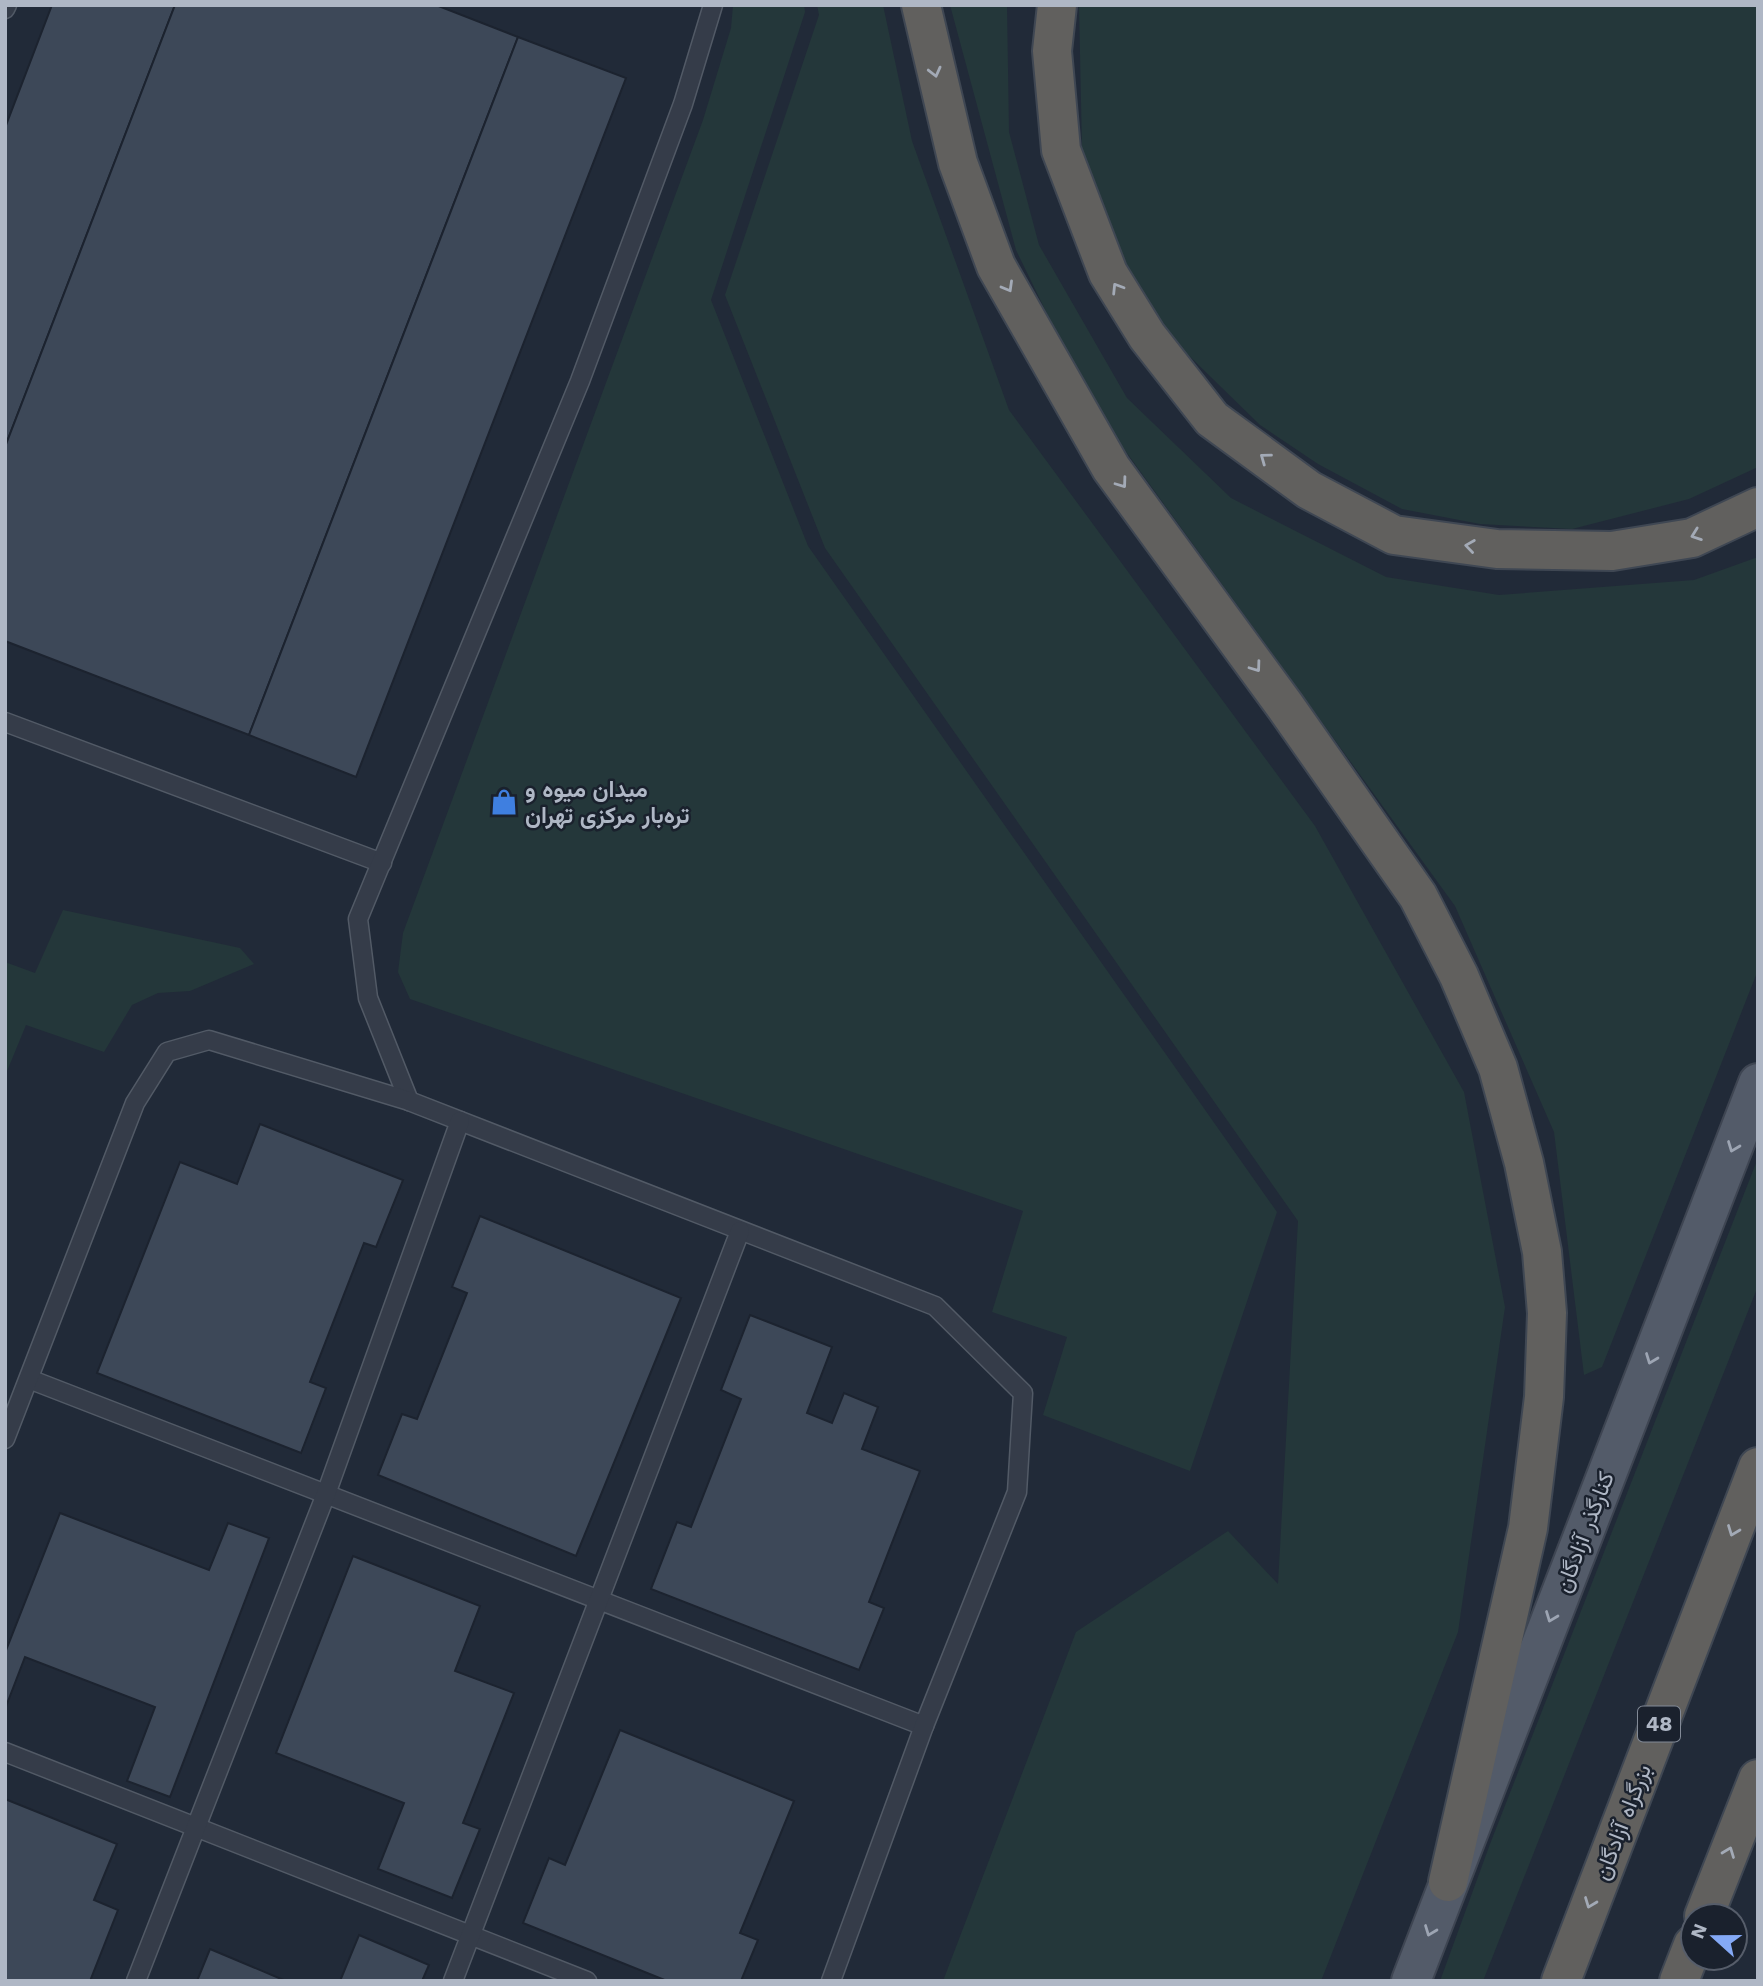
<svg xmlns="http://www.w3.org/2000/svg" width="1763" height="1986" font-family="'Work Sans',Vazirmatn,sans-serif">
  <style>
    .green { fill: #24373a }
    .building { fill: #3d4858; stroke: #1c232f; stroke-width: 2 }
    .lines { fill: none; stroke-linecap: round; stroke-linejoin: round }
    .service-casing { stroke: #525a66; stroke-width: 21 }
    .primary-casing { stroke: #3e4552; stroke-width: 42 }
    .trunk-casing { stroke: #3f4753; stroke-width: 42 }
    .service { stroke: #353c49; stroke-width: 18 }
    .primary { stroke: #535b69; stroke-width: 38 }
    .trunk { stroke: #61605e; stroke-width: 38 }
    .oneway { stroke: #a3aab6 }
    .oneway2 { stroke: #9da5b3 }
    .labels { text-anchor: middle; stroke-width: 5; stroke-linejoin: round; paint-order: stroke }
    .shield { fill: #1a212d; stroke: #828a97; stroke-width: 2 }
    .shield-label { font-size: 21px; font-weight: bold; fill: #afb7c5 }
    .poi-label { font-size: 23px; font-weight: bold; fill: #afb7c5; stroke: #1a212d; text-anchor: start }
    .street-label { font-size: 23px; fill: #afb7c5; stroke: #1a212d }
  </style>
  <rect width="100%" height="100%" fill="#212a38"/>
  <g class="green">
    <polygon points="733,5 804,5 805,12 711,300 808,546 1277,1212 1190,1471 1043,1415 1067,1337 992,1312 1023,1211 410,999 398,972 403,933 703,120 731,28"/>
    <polygon points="817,5 883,5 912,141 1009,410 1315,826 1464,1092 1505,1307 1458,1632 1321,1981 943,1981 1076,1632 1228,1531 1278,1584 1298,1221 825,548 725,295 819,15"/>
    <polygon points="950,5 1007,5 1009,132 1039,245 1127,398 1231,498 1386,577 1499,595 1694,580 1758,557 1758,970 1602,1367 1584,1375 1554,1132 1455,906 1090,402 1016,250"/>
    <polygon points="1079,5 1758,5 1758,467 1689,499 1572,529 1480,524 1402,509 1318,464 1260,425 1175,342 1116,252 1082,149"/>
    <polygon points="63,910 240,948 254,964 190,991 158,993 132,1005 104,1052 26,1025 5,1076 5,962 35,973"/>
    <polygon points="1758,1158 1758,1286 1483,1981 1440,1981 1490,1844"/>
  </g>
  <g class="building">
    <polygon points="52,5 175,5 5,447 5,128"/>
    <polygon points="175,5 436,5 518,37 249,735 5,641 5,447"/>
    <polygon points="518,37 626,78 356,777 249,735"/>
    <polygon points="260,1124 403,1180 376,1247 364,1243 310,1382 326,1388 301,1453 97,1373 180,1162 237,1184"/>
    <polygon points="480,1216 681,1298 576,1556 378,1475 402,1414 417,1419 467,1293 452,1287"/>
    <polygon points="750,1315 832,1347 807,1413 832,1423 844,1393 878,1407 862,1449 920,1471 869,1602 884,1608 859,1670 651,1589 677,1522 691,1527 741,1399 721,1390"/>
    <polygon points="60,1513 209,1570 228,1523 269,1538 170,1797 127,1781 155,1707 25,1657 5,1709 5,1653"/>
    <polygon points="353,1556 480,1606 455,1671 514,1693 463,1823 480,1829 452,1898 378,1869 404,1803 276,1753"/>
    <polygon points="620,1730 794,1801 740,1933 758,1940 741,1981 667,1981 523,1923 549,1858 565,1865"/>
    <polygon points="5,1799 117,1844 94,1900 118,1910 90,1981 5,1981"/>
    <polygon points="359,1935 429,1965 422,1981 340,1981"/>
    <polygon points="210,1949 286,1981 197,1981"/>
  </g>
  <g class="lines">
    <g class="service-casing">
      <g id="service">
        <polyline points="5,9 7,5"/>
        <polyline points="5,722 382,863"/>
        <polyline points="409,1101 368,998 358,919 580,381 683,104 713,5"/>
        <polyline points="29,1379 924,1726"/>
        <polyline points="5,1439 135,1103 167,1052 209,1040 409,1101 935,1306 1023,1393 1017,1492 924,1726 831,1981"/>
        <polyline points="5,1752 587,1981"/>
        <polyline points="136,1981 326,1494 460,1121"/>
        <polyline points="453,1981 740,1231"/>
      </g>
    </g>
    <g class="primary-casing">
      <polyline id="primary" points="1411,1981 1758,1083"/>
    </g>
    <g class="trunk-casing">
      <g id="trunk">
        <polyline points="921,5 958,163 996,266 1111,468 1285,706 1418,896 1459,976 1498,1068 1524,1163 1542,1252 1547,1313 1544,1397 1528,1528 1448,1882"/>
        <polyline points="1057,5 1052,51 1061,150 1108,273 1147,336 1212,419 1309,490 1394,535 1497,549 1612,551 1692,538 1758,507"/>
        <polyline points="1704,1916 1758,1779"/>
        <polyline points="1561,1981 1758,1467"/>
        <polyline points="1679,1981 1693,1945"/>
      </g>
    </g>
    <use href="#service" class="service"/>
    <use href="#primary" class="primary"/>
    <use href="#trunk" class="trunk"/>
  </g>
  <defs><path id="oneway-chevron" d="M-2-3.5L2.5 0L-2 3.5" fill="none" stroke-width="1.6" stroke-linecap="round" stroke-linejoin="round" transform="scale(1.75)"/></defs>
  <g class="oneway">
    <use href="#oneway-chevron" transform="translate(935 72) rotate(76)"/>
    <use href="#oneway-chevron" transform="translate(1008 287) rotate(60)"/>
    <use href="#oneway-chevron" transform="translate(1117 288) rotate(-122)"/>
    <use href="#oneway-chevron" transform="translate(1265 458) rotate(-144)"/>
    <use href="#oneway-chevron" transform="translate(1122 483) rotate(54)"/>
    <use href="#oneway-chevron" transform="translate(1696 535) rotate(160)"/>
    <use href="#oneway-chevron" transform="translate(1470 546) rotate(-172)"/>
    <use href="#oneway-chevron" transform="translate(1256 667) rotate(54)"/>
    <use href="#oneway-chevron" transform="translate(1733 1531) rotate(111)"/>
    <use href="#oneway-chevron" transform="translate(1729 1852) rotate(-69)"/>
    <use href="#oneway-chevron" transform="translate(1590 1903) rotate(111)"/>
  </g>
  <g class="oneway2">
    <use href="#oneway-chevron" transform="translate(1733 1147) rotate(111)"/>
    <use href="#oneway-chevron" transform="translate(1651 1359) rotate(111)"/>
    <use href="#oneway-chevron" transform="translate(1551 1617) rotate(111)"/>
    <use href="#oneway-chevron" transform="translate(1430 1931) rotate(111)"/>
  </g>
  <defs>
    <g id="shop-bare" transform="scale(2.1)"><path d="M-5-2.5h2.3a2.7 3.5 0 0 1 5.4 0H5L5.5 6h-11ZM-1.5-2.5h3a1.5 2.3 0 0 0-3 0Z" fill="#3f7fe0" stroke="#1a212d" stroke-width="2.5" paint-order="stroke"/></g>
  </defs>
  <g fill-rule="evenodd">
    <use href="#shop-bare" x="504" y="802"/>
  </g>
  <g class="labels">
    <rect class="shield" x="1638" y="1706.5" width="42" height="35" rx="5"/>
    <g class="shield-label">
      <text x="1659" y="1731">48</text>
    </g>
    <g class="poi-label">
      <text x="525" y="797">میدان میوه و<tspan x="525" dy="26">تره‌بار مرکزی تهران</tspan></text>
    </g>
    <g class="street-label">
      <text transform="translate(1584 1532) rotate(-69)" y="8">کنارگذر آزادگان</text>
      <text transform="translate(1622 1822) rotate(-69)" y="8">بزرگراه آزادگان</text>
    </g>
  </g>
  <rect width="1763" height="1986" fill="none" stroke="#afb7c5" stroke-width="14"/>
  <g transform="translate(1714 1937) rotate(291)"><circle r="33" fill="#1a212d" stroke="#565d6a" stroke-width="2"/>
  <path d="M0-5L12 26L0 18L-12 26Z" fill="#84a9f6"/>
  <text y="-10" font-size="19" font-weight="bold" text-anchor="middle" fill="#afb7c5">N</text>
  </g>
</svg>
